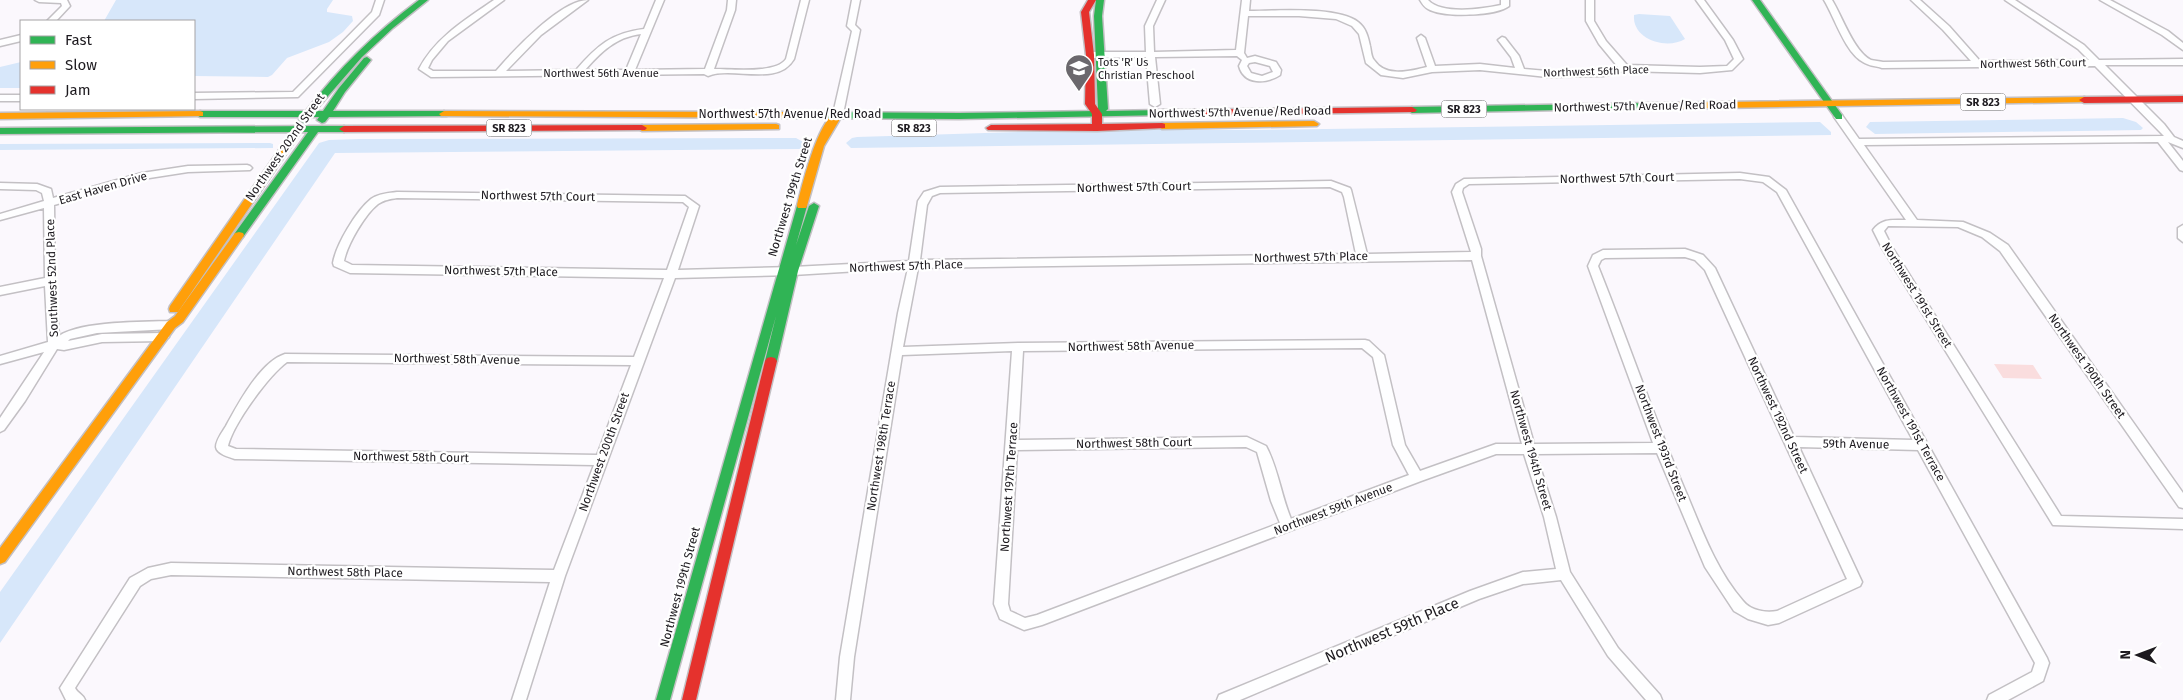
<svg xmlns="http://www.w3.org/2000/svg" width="2183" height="700" font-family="'Fira Sans',sans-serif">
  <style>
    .green { fill: #faddde }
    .water { fill: #d7e7fa }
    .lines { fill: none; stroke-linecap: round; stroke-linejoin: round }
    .canal { fill: #d7e7fa; fill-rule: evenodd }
    .street-casing { stroke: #c3c0c4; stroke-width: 3 }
    .fast-casing { stroke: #c3c0c4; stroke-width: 3 }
    .slow-casing { stroke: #c3c0c4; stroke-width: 3 }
    .jam-casing { stroke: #c3c0c4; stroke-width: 3 }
    .street { fill: #fefeff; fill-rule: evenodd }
    .fast { fill: #30b455; fill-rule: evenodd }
    .slow { fill: #ff9f0a; fill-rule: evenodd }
    .jam { fill: #e5322d; fill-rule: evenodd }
    .labels { text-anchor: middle; stroke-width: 4.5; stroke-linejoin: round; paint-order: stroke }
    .far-poi-label { font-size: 11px; fill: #1d1a1f; stroke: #fff; text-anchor: start }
    .far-street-label { font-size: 11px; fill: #1d1a1f; stroke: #fff }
    .shield { fill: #fff; stroke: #615f62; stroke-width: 1 }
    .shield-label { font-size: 11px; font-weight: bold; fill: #1d1a1f }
    .street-label { font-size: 12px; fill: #1d1a1f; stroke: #fff }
    .near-street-label { font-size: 15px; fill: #1d1a1f; stroke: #fff }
  </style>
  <rect width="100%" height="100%" fill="#fbf8fd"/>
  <polygon class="green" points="1994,364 2033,365 2042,379 2003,378"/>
  <g class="water">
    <polygon points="116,0 333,0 327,9 327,12 352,16 353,21 343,32 329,42 287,58 272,75 268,77 194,76 194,21 104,21"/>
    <path d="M1639,14L1670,16L1685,39C1667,50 1632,40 1634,15Z"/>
    <polygon points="21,62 21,88 0,88 0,67"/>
    <polygon points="2123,118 2136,122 2143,128 2141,130 1875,134 1866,127 1870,122"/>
    <polygon points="1820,122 1831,132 1831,135 851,148 846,143 852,138 857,137 1083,130 1258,130"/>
    <polygon points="796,138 805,143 803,148 799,149 335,153 0,643 0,592 319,143 329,140 359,139"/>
  </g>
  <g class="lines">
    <polygon class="canal" points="270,143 273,144 273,148 0,150 0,144"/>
    <g class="street-casing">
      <g id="street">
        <polygon points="35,0 67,0 70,6 56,21 47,21 62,6 61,3 39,2"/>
        <polygon points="376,0 384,0 379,15 298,97 194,99 194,93 293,92 372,12"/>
        <path d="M494,0H504L448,41L432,60L428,68L433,71H496C514,50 561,0 588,0L541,35L506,71L576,70C597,46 611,33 644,29L656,0H664L635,70L705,69L727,10L728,0H736L735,10L714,69C731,69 776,74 786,59L801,0H809L794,59C778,87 733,66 708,76L704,74L431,77L419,69C435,38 466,19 494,0ZM641,34L626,70H585C601,52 616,37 641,34Z"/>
        <polygon points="852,0 860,0 855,25 860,30 843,114 838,117 833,114 852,31 847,26"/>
        <path d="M1157,0H1165L1153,26L1154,52L1236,50L1242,0H1250L1249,11C1275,11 1338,6 1358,22C1366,28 1368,37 1370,46C1371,50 1371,57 1374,60C1386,78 1410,71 1427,67L1417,38L1421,35L1425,38L1435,66L1480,64L1515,68L1511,57L1498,40L1502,37L1505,38L1519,56L1524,69C1555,72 1588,74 1618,67L1599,44L1586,21V0H1594V21L1606,41L1627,65L1700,67L1727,66L1734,59L1725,40L1696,0H1704L1733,40L1743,59L1732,70L1700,73L1624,71L1603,76L1547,77L1480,70L1432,72L1403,78L1381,75L1366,63L1359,34L1352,26L1336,19L1299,16H1248L1244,53L1247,58L1255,56L1276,62L1281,70L1280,75C1266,84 1244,85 1239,66L1242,60L1237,56L1155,57L1160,104L1155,107L1150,104L1146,57L1092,58L1088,55L1092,52H1146L1145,26ZM1255,62L1270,66L1273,72L1262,76L1251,73L1247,66L1249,63Z"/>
        <path d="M1420,0H1428C1441,15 1483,9 1501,5V0H1509V6C1496,16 1443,18 1428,9C1424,7 1422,3 1420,0Z"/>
        <path d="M1824,0H1832C1842,16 1854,52 1871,60C1875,61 1879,61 1883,62L1971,61L1943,30L1911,0H1920L1949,26L1980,61L2089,60L2078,49L2005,0H2015L2084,45L2099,60L2183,59V65H2105L2164,124L2174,137L2183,141V148L2168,142L2183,161V171L2180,170L2158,142L1864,145L1917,220L1963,222L1990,233L2008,245L2183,493V508L2179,507L2000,251L1982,237L1958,227L1888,226L1884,231L1892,247L2061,516L2183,519V529L2053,525L1882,248L1873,230C1882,218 1892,220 1906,220L1834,117L1836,115H1842L1859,139L2164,136L2095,66L1882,68C1876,66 1869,66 1863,62C1845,52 1835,18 1824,0Z"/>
        <polygon points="2100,0 2110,0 2168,31 2183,43 2183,50 2162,35"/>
        <polygon points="21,35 21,41 0,46 0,40"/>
        <rect x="0" y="95" width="21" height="6"/>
        <path d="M247,165L250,166L252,168L250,170L188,172L143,179L54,205L55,281L59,336C81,321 144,322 171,321L177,325L171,329L97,333L70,339L68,341L102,334L163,333L169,337L163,341L102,342L64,350L57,349L25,401L4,430L0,432V418L44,352L0,364V356L48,342L45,286L0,295V287L45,278L44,208L0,220V214L44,201L42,193L36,190L0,189V183L37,184L51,189L53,198L142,173L188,166Z"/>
        <path d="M1740,173L1769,177L1786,190L2047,658L2049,663L2043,681L2008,700H1987L1989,695L2032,672L2035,663L1918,450L1799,447L1862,582L1860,586L1779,623L1768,625L1748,619L1734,611L1705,567L1657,453L1536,454L1556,517L1570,572L1618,648L1660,695L1662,700H1646L1608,656L1561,580L1523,584L1479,599L1240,700H1217L1219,695L1470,591L1523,572L1556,569L1544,517L1524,454H1496L1421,481L1042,625L1024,630L1000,619L994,604L1012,351L902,355L854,657L850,700H836L840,657L898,313L908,268L793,275L675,278L565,576L526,700H512L550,582L171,575L151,579L140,586L75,688C78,694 83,694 85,700H66L60,688L130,578L148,568L171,563L554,570L594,465L235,459C229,457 217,454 216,447C216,440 223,431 226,426C238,404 260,362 285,354L634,357L664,278L350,273L334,266L333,263C336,245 356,211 371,199C378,194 388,193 397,192L685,196L699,206L678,270L793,267L909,261L918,201L924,192L940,187L1331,181L1350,188L1351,190L1367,254L1471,252L1452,192L1456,184L1464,179ZM1740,179L1763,182L1777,192L1913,440L1794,437L1715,268L1703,255L1685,249L1603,250L1593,255L1588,266L1653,443L1534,444L1481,256V249L1462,192L1463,188L1469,184ZM1330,187L1342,192L1344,197L1356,254L920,260L927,205L932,196L940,193ZM397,198L683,202L689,207L667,270L352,265L344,261C347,245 365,214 378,204C384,200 390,199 397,198ZM1685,257L1695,260L1705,270L1847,579L1777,611C1766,613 1751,611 1743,601C1717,571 1703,533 1688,497C1655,421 1629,343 1598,266L1601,260L1605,258ZM1472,260L1522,444H1496L1420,471L1405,445L1384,355L1369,341L1365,340L1018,343L903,347L918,268ZM1362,348L1373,357L1393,445L1409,475L1291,519C1281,495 1278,468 1266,446L1247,437L1018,440L1023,351ZM287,362L631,365L597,455L236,449L228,446C233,424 269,375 287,362ZM1246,447L1257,452L1271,501L1280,523L1037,615L1025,618L1010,611L1008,604L1017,450Z"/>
        <polygon points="2183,225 2183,242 2178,238 2178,228"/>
      </g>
    </g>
    <g class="fast-casing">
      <g id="fast">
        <path d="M419,0H428L393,28L362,57L315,111H323L339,88L364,58L367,57L371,60L345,92L333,111H444L449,114L447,116L329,117L325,122L322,123L317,120L319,117H311L307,122L304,123L299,120L302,117H200L195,114L200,111H306C338,69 376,32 419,0Z"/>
        <polygon points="1096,0 1104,0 1102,16 1108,109 1106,111 1163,110 1166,111 1166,115 959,119 807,118 802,115 807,112 959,113 1095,111 1098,108 1094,16"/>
        <polygon points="1752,0 1760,0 1842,115 1842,119 1836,119"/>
        <polygon points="1653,103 1658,106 1656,108 1412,113 1407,110 1412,107"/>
        <polygon points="315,126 344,126 349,129 344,132 318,132 243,237 235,237 234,235 235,233 308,132 0,134 0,128"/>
        <polygon points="802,203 807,206 796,245 809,206 814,203 819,206 798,271 777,361 775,364 767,364 765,361 776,316 670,700 656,700 797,206"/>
      </g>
    </g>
    <g class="slow-casing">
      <g id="slow">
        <polygon points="2084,97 2087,98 2087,102 1653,109 1648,106 1653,103"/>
        <polygon points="200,111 203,112 203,116 0,119 0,113"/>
        <polygon points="444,111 807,112 812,115 807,118 441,116 439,114"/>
        <path d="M838,111L843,114L824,146L807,206L806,208H798L797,206C802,186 818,118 838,111Z"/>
        <polygon points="1314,121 1319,124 1317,126 1162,129 1157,126 1162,123"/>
        <polygon points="776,124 779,125 779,129 642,131 637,128 642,125"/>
        <polygon points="298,126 303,129 178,312 170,312 169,309 170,306 295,127"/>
        <polygon points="239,232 243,233 244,235 243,237 183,322 175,328 5,562 0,564 0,548 167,322 175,316 235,233"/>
      </g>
    </g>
    <g class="jam-casing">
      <g id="jam">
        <polygon points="1088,0 1096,0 1089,12 1094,55 1095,104 1102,114 1102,124 1162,123 1165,124 1165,128 1097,131 988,130 986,128 991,125 1092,124 1092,114 1085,104 1086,55 1081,12"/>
        <polygon points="2183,96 2183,102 2084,103 2079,100 2084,97"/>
        <polygon points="1412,107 1417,110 1415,112 1163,116 1158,113 1163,110"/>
        <polygon points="642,125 647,128 645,130 344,132 339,129 344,126"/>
        <polygon points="771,357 775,358 777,361 696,700 682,700 765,361 767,358"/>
      </g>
    </g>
    <use href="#street" class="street"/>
    <use href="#fast" class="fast"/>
    <use href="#slow" class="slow"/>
    <use href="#jam" class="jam"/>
  </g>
  <defs>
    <g id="school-pin" transform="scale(1.4375)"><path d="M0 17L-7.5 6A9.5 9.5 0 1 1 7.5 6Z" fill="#6b686d" stroke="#fff"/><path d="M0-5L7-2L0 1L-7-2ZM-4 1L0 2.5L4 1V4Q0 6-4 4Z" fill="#fff"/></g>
  </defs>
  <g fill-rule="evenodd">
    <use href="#school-pin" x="1079" y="68"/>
  </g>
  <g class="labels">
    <g class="far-poi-label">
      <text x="1098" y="66">Tots 'R' Us<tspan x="1098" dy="13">Christian Preschool</tspan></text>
    </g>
    <g class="far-street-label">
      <text transform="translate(2033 63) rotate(-1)" y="4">Northwest 56th Court</text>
      <text transform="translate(1596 71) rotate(-2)" y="4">Northwest 56th Place</text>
      <text x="601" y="77">Northwest 56th Avenue</text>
    </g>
    <g class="shield">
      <rect x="1960.5" y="93.5" width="45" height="17" rx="4"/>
      <rect x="1441.5" y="100.5" width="45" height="17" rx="4"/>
      <rect x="486.5" y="119.5" width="45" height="17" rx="4"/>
      <rect x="891.5" y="119.5" width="45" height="17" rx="4"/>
    </g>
    <g class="shield-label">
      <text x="1983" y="106">SR 823</text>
      <text x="1464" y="113">SR 823</text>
      <text x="509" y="132">SR 823</text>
      <text x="914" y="132">SR 823</text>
    </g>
    <g class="street-label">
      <text transform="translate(1645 106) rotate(-1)" y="4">Northwest 57th Avenue/Red Road</text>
      <text transform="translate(1240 112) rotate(-1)" y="4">Northwest 57th Avenue/Red Road</text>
      <text x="790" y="118">Northwest 57th Avenue/Red Road</text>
      <text transform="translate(285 147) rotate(-55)" y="4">Northwest 202nd Street</text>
      <text transform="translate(1617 178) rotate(-1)" y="4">Northwest 57th Court</text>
      <text transform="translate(1134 187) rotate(-1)" y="4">Northwest 57th Court</text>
      <text transform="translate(103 188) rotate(-16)" y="4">East Haven Drive</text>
      <text transform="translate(538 196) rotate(1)" y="4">Northwest 57th Court</text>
      <text transform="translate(790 197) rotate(-73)" y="4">Northwest 199th Street</text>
      <text transform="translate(1311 257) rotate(-1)" y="4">Northwest 57th Place</text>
      <text transform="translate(906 266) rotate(-2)" y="4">Northwest 57th Place</text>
      <text transform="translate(501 271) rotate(1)" y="4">Northwest 57th Place</text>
      <text transform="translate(52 278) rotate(-92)" y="4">Southwest 52nd Place</text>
      <text transform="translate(1917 295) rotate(58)" y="4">Northwest 191st Street</text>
      <text transform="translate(1131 346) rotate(-1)" y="4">Northwest 58th Avenue</text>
      <text transform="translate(457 359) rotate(1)" y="4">Northwest 58th Avenue</text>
      <text transform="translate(2087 366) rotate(55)" y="4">Northwest 190th Street</text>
      <text transform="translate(1778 415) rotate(65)" y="4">Northwest 192nd Street</text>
      <text transform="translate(1911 424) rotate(61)" y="4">Northwest 191st Terrace</text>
      <text transform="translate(1134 443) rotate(-1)" y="4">Northwest 58th Court</text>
      <text transform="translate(1661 443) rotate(69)" y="4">Northwest 193rd Street</text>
      <text transform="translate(1856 444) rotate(1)" y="4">59th Avenue</text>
      <text transform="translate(881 446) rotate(-81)" y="4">Northwest 198th Terrace</text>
      <text transform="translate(1531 450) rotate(74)" y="4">Northwest 194th Street</text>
      <text transform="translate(604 452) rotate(-70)" y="4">Northwest 200th Street</text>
      <text transform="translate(411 457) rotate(1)" y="4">Northwest 58th Court</text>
      <text transform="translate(1009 487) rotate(-86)" y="4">Northwest 197th Terrace</text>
      <text transform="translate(1333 509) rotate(-21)" y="4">Northwest 59th Avenue</text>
      <text transform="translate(345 572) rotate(1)" y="4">Northwest 58th Place</text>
      <text transform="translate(680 587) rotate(-75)" y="4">Northwest 199th Street</text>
    </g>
    <g class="near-street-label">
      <text transform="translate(1392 630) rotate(-23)" y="5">Northwest 59th Place</text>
    </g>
  </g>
  <rect x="20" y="20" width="175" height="90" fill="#ffffff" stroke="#a5a3a5"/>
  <rect x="30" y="36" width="25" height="8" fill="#30b455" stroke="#a5a3a5"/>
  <text x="65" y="45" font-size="15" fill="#1d1a1f">Fast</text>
  <rect x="30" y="61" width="25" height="8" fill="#ff9f0a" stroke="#a5a3a5"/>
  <text x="65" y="70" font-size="15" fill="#1d1a1f">Slow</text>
  <rect x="30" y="86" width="25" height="8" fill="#e5322d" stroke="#a5a3a5"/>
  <text x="65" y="95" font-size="15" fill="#1d1a1f">Jam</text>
  <g transform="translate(2138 655) rotate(271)" stroke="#ffffff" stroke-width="4" paint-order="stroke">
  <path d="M0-4L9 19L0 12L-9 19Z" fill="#1d1a1f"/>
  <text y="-8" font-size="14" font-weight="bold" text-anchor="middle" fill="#1d1a1f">N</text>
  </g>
</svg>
